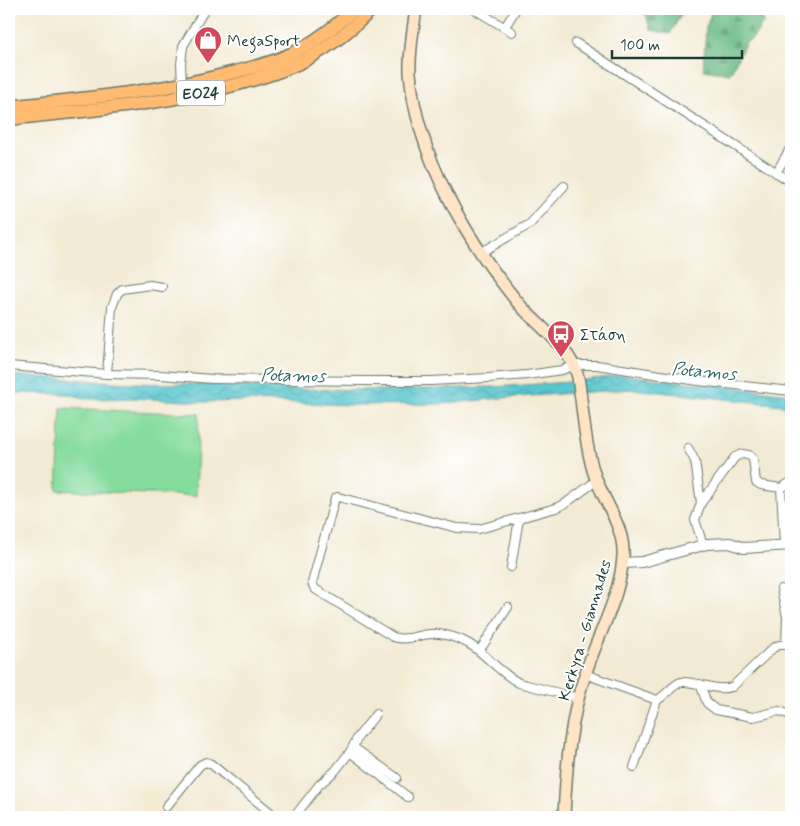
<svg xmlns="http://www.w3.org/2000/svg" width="800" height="826" font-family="Mynerve,sans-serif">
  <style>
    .forest { fill: url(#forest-firs); stroke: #467c5d }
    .pitch { fill: #85dc9f; stroke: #528c6a }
    .water { fill: url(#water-waves); stroke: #3c8282 }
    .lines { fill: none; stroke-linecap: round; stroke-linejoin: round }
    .minor-casing { stroke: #697a6c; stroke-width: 10 }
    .tertiary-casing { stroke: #697a6c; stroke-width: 12 }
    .secondary-casing { stroke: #697a6c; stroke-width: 14 }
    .primary-casing { stroke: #697a6c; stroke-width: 15 }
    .minor { stroke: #fff; stroke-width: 8 }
    .tertiary { stroke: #fff; stroke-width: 10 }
    .secondary { stroke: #ffe4c6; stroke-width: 11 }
    .primary { stroke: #ffbb71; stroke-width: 12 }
    .labels { text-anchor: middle; stroke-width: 4; stroke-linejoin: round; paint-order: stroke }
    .shield { fill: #fff; stroke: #627771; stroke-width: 1 }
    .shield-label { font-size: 15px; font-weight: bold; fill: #1f3d34 }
    .poi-label { font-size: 16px; fill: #1f3d34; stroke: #fff; text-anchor: start }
    .street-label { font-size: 16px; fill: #1f3d34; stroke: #fff }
    .water-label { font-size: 18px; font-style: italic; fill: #306662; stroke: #fff }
  </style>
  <defs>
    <pattern id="forest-firs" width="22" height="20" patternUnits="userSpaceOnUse" patternTransform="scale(1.25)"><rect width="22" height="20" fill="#6cbc86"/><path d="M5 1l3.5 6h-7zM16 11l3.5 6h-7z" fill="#589a6e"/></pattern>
    <pattern id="water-waves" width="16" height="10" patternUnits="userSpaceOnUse" patternTransform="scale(1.25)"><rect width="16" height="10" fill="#59c6cf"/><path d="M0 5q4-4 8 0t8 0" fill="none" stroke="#49a2a9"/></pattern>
  </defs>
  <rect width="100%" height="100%" fill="#fff"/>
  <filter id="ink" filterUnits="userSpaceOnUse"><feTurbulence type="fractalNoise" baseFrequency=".02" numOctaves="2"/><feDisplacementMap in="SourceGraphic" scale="10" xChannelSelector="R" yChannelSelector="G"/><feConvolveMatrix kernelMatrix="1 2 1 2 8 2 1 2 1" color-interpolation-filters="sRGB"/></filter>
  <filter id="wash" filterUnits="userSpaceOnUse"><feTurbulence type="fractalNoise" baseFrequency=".0096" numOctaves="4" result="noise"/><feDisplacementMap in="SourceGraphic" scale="20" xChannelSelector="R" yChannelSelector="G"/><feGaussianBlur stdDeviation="1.12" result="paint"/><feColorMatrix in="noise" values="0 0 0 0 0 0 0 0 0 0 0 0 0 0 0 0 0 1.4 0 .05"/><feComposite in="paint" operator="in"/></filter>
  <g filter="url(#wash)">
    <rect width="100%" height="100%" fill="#f3ead3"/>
    <g class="forest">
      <polygon points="644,9 682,9 683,11 670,34 651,30"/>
      <polygon points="721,9 758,9 764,22 752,39 746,42 730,74 703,70 706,28 712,10"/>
    </g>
    <polygon class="pitch" points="61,408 199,414 196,496 57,490"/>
    <polygon class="water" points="9,375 129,383 223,385 291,389 390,390 493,387 570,382 624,375 791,394 791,406 632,389 502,398 440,404 350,405 252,401 201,402 133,398 90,399 67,394 9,393"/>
  </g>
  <g filter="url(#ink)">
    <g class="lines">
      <g class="minor-casing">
        <g id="minor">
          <polyline points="474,9 512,32"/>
          <polyline points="786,9 791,15"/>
          <polyline points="505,27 516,9"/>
          <polyline points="576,43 791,182"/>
          <polyline points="182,85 181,64 183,46 205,9"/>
          <polyline points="776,173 791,147"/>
          <polyline points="482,252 530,224 564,186"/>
          <polyline points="9,366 107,374 161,375 212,379 364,381 431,381 488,378 527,375 562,370 575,365 597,365 698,381 791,391"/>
          <polyline points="107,374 112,307 117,294 122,289 150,285 162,287"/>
          <polyline points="688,448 695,461 701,503 695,520 703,545"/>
          <polyline points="781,488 791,482"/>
          <polyline points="701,503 735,457 742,454 749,455 753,459 756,482 761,485 781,488 784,545"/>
          <polyline points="511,567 519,519"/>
          <polyline points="781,589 787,617 786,645"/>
          <polyline points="480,650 508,607"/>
          <path d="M585,674L657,700C666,696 672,685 681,682C698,681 716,692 732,687L773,648L779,645H791"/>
          <polyline points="700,684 707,703 716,710 753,717 779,711 791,715"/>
          <path d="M578,698L519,683C489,667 480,639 439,634C423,632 409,642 393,637L315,589L312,583L335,498L338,497L457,528L479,529L556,508L566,503L596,481"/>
          <polyline points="353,747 397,778"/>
          <polyline points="350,752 408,797"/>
          <polyline points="634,767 657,700"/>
          <polyline points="166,807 200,765 206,762 211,764 276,817"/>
          <polyline points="294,817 319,785 335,771 350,752 358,737 376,714"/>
        </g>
      </g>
      <g class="tertiary-casing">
        <polyline id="tertiary" points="623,563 642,562 707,544 730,543 744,548 791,545"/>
      </g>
      <g class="secondary-casing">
        <path id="secondary" d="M416,9C413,30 409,52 410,73C416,155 468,242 519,304C539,327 570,347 578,377C583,408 584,440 593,470C601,499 625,525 623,556C621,596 597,636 585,675C570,718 566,771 564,817"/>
      </g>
      <g class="primary-casing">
        <g id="primary">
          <path d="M9,107C85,98 161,92 235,72C255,67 275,62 293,53C316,42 336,25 355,9"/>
          <path d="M9,119C85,110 163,105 238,84C263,77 287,70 309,58C332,45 354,27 372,9"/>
        </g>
      </g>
      <use href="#minor" class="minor"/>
      <use href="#tertiary" class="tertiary"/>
      <use href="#secondary" class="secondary"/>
      <use href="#primary" class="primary"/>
    </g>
  </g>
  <defs>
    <g id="shop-pin" transform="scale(1.4375)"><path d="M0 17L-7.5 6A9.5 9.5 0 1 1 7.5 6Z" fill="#d1495b" stroke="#fff"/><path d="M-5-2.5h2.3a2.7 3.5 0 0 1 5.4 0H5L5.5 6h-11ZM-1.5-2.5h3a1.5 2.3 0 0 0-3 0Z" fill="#fff"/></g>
    <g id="bus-pin" transform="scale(1.4375)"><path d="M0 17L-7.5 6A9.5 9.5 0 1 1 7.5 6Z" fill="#d1495b" stroke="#fff"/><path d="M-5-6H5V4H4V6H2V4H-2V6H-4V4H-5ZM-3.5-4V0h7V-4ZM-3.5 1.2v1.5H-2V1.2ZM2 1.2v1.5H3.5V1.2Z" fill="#fff"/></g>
  </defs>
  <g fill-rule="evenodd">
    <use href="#shop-pin" x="208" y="40"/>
    <use href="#bus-pin" x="561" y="334"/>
  </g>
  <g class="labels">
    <rect class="shield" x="177" y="80.5" width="48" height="25" rx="4"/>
    <g class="shield-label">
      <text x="201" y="98">ΕΟ24</text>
    </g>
    <g class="poi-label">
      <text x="227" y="46">MegaSport</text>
      <text x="580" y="340">Στάση</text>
    </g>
    <g class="street-label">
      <text transform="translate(584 630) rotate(-73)" y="6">Kerkyra - Giannades</text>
    </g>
    <g class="water-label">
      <text transform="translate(704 371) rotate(5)" y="6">Potamos</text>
      <text transform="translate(293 375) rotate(1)" y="6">Potamos</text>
    </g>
  </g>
  <rect width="800" height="826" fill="none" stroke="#fff" stroke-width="30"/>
  <path d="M612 50v8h130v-8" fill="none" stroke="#1f3d34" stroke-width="2.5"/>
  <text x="620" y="50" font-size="15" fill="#1f3d34" stroke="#ffffff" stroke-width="4" paint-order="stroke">100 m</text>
</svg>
